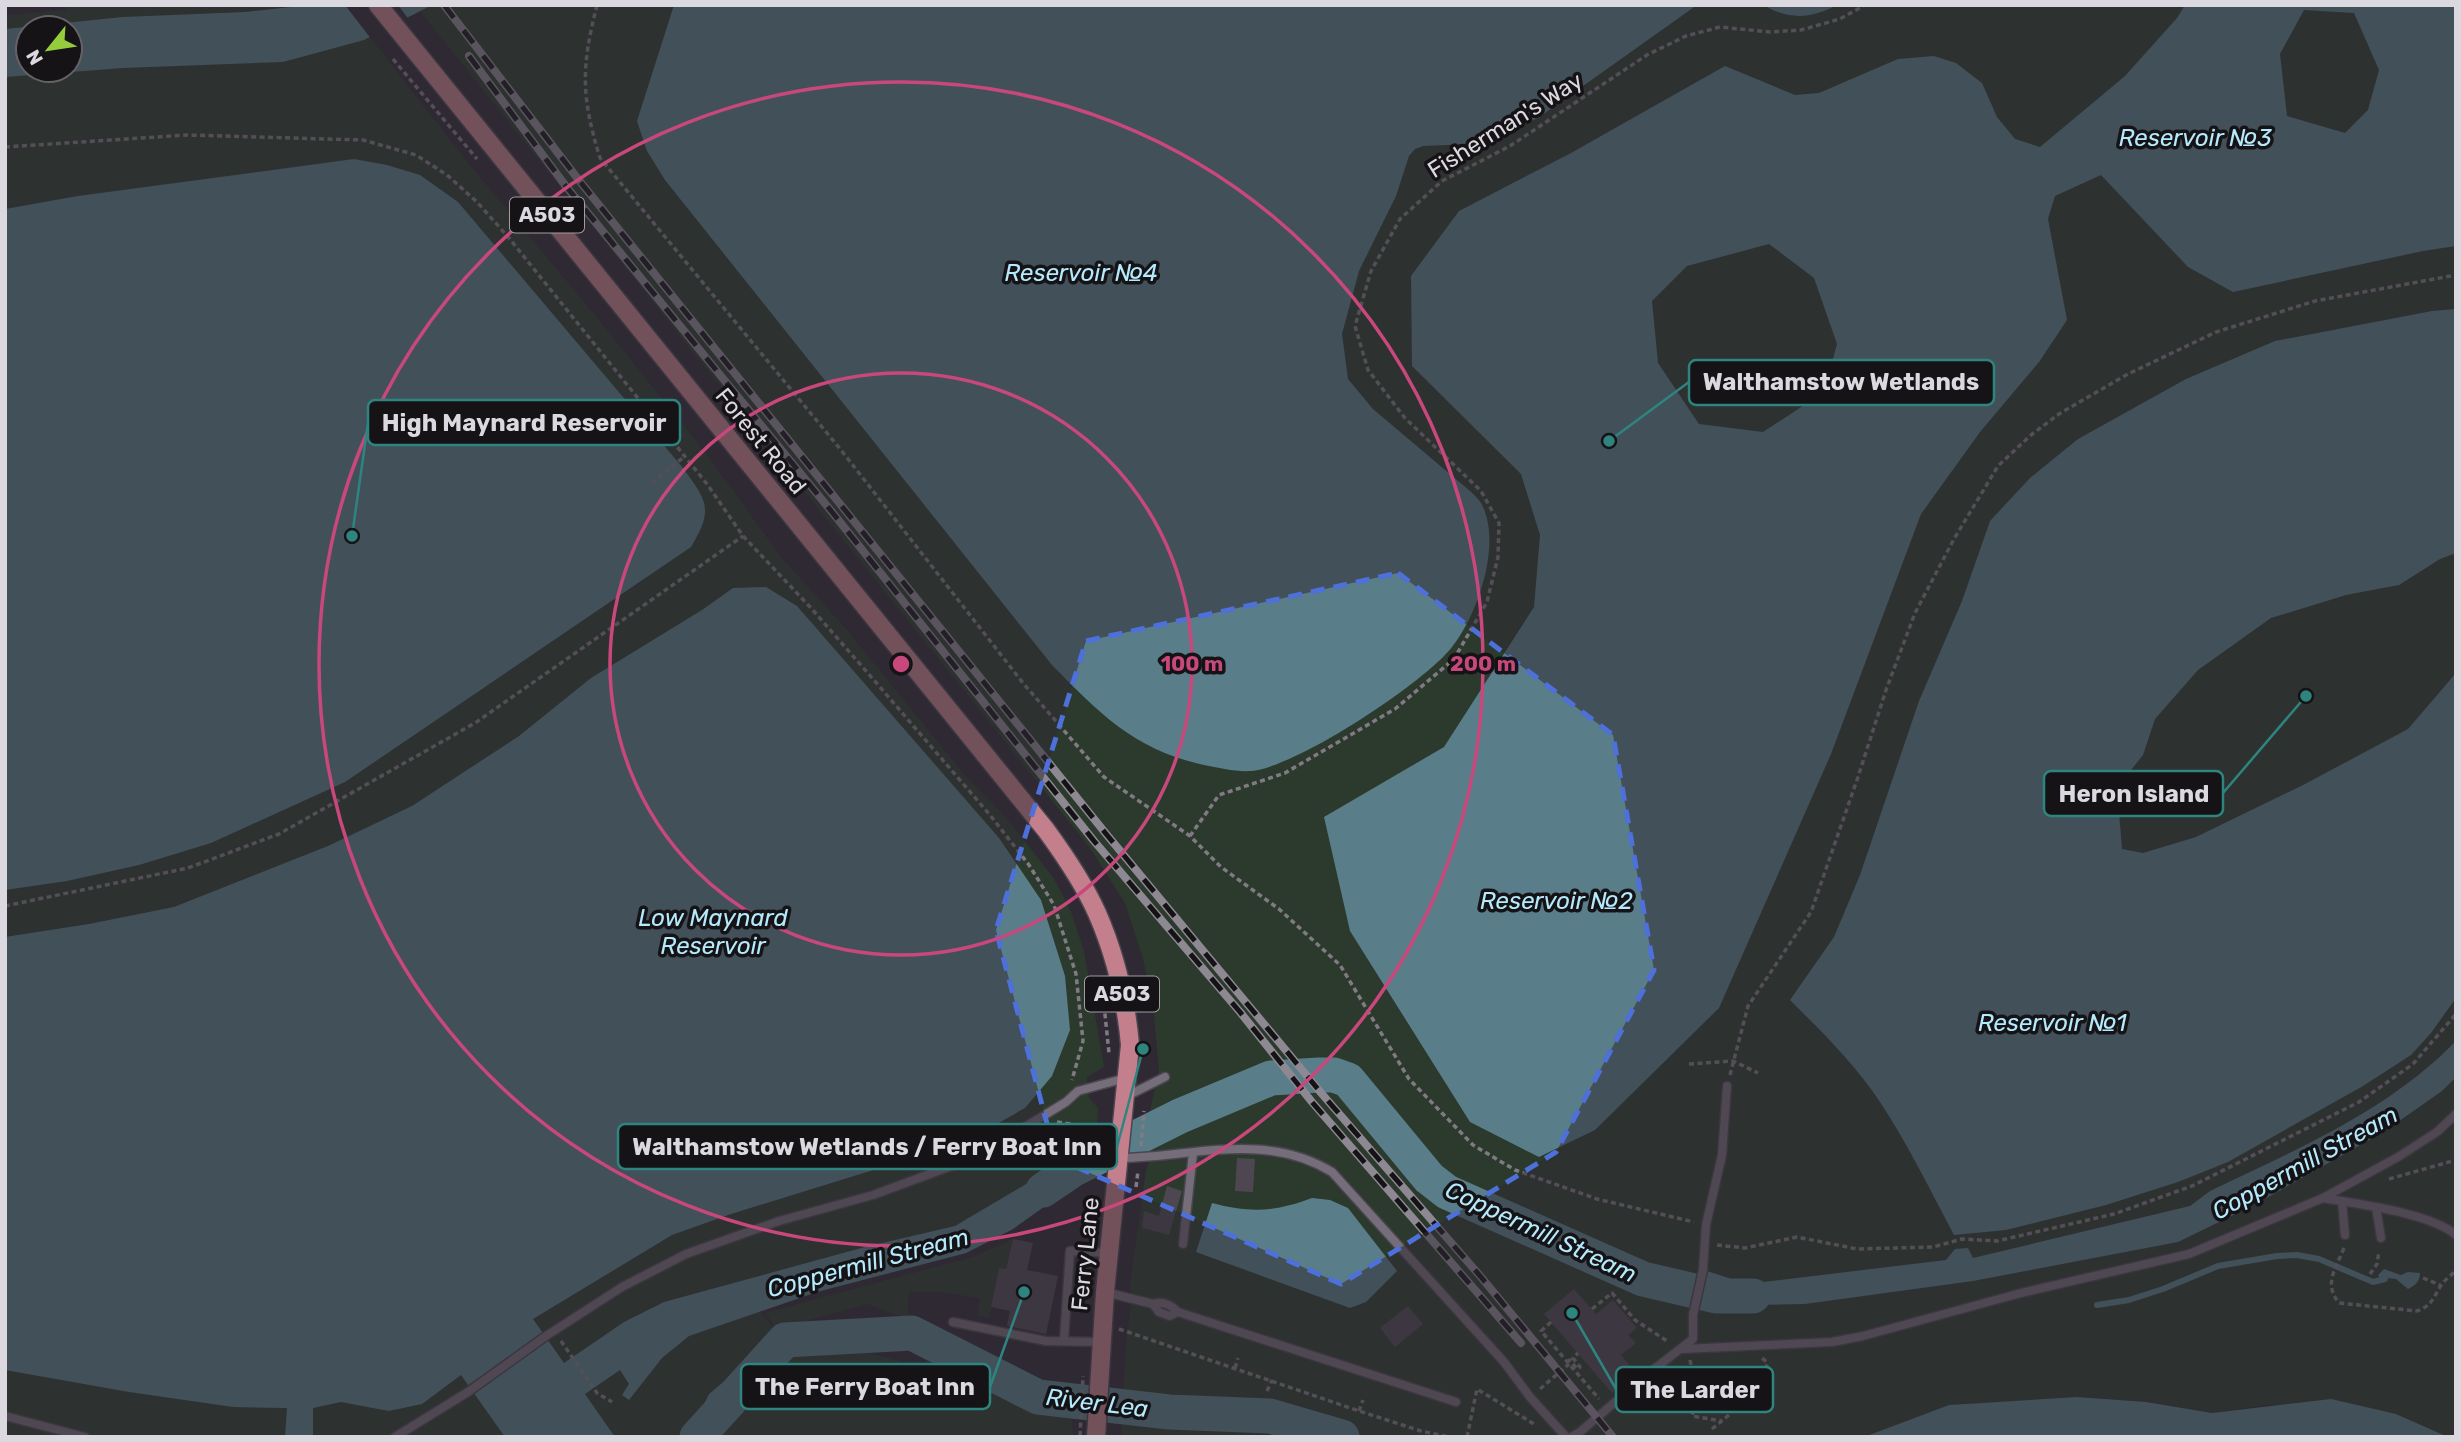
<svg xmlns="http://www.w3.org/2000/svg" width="2461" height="1442" font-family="Rubik,sans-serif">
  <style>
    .green { fill: #2c3a2e; fill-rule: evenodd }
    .water { fill: #597e89; fill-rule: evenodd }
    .pier { fill: #2f2933 }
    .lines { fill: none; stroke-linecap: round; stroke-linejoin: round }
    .stream { stroke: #597e89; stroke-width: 6 }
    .river { stroke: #597e89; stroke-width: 35 }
    .building { fill: #4e4752 }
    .lane-casing { stroke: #4a454e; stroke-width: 11 }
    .primary-casing { stroke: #4a454e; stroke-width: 21 }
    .path { stroke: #807b83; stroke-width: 3.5; stroke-dasharray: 5 3.5; stroke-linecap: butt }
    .lane { stroke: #756d7a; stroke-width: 8 }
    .primary { stroke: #c3808c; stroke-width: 18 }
    .rail-casing { stroke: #8d8891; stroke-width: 8 }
    .rail { stroke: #161317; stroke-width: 5; stroke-dasharray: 16; stroke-linecap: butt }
    .path-bridge { stroke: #807b83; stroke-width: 3.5; stroke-dasharray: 5 3.5; stroke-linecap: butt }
    .marked { fill: none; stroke: #4d70da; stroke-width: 5; stroke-dasharray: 14 9; stroke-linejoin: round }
    .ring { fill: none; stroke: #c8487c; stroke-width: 3.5 }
    .labels { text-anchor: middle; stroke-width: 7; stroke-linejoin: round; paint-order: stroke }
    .shield { fill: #161317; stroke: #a19da3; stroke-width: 2 }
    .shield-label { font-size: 21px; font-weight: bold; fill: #dcd8df }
    .street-label { font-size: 23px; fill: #dcd8df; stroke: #161317 }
    .water-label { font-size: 24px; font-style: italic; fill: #b4eafc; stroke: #161317 }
    .centre { fill: #c8487c; stroke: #161317; stroke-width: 3.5 }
    .ring-label { font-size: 21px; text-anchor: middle; font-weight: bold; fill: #c8487c; stroke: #161317; stroke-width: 7; stroke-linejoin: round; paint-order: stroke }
    .leader { fill: none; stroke: #2e857f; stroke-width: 2.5 }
    .callout-dot { fill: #2e857f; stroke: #161317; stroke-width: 2.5 }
    .callout { fill: #161317; stroke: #2e857f; stroke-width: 2.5 }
    .callout-label { font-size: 24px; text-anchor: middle; font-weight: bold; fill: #dcd8df }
  </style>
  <rect width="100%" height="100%" fill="#2f2933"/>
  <g class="green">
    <path d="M66,5H345L464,158L594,314L708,456L781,557L847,630L963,773L1003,814L1053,877L1070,909L1084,951L1104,1067L1087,1077L1089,1098L1098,1108L1095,1157L1089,1175L1013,1229L966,1253L817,1292L761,1311L793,1357L858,1350L1009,1391L1071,1411L1073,1437H5V15L66,10ZM28,28H70V70H28Z"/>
    <polygon points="415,5 2456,5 2456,1437 2448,1437 2396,1414 2267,1405 2212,1413 2146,1402 2077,1397 1949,1405 1864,1437 1121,1437 1126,1339 1132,1300 1130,1285 1146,1170 1150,1158 1147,1142 1151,1106 1159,1071 1153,1003 1142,955 1125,903 1090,848"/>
    <polygon points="1013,1239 1006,1269 999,1268 989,1318 977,1315 980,1298 940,1292 909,1292 907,1319 867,1304 777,1329 765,1313 976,1256"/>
  </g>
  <g class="water">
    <path d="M310,5H432L364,40L283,62L123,68L5,77V29L123,17L245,12ZM28,28H70V70H28Z"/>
    <path d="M674,5H1697L1538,118L1499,137L1472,144L1423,146L1415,149L1409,156L1396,196L1359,271L1342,334L1348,379L1373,409L1470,491C1474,495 1481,501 1483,507C1501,546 1478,614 1452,647C1424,683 1297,767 1251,771C1236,772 1219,768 1204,765C1135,750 1100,714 1052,665L665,180L647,151L637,121Z"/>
    <path d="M1763,5H1837C1811,19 1789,20 1763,5Z"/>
    <path d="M2185,5H2456V246L2423,251L2233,292L2188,267L2101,175L2055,196L2048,219L2067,320L2039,362L1980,432L1921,514L1831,754L1719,1008L1595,1130L1539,1157L1470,1122L1350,931L1324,817L1444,747L1534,607L1540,535L1521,474L1412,366L1411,276L1459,211L1571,153L1725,66L1795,95L1819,93L1898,59L1934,56L1956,63L1982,83L1997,117L2015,139L2040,147L2125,76L2177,18ZM2304,10L2354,13L2379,70L2368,110L2345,133L2287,116L2280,54ZM1769,244L1814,278L1837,344L1824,392L1763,432L1699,424L1658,363L1652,301L1687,266Z"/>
    <path d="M354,159L387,165L420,175L458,202L683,468C707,501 714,509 691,547L345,782L211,843L139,865L67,881L5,890V209L78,196Z"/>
    <path d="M2456,309V553L2440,559L2399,585L2346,595L2271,618L2198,670L2155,719L2143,755L2124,779L2118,800L2122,849L2143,853L2196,837L2305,784L2408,729L2456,673V998L2431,1033L2411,1055L2363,1086L2228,1162L2178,1182L2106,1205L2006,1230L1954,1235C1930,1190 1908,1144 1880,1102C1855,1064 1822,1032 1790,1000L1834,937L1860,875L1919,701L1962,601L1990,521L2030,478L2078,439L2186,379L2275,341L2432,311Z"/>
    <polygon points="766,587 797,606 999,838 1041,900 1065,976 1070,1030 1052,1076 1025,1108 967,1141 728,1215 672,1235 533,1319 564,1363 624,1322 664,1302 865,1247 955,1226 1080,1152 1089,1175 1013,1229 966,1253 817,1292 689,1336 662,1358 629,1400 622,1395 629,1384 620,1370 585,1394 615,1437 505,1437 461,1375 422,1404 389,1411 341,1402 313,1408 313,1437 285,1437 287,1408 233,1407 129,1392 5,1370 5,937 89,924 174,907 328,846 412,806 519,736 591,678 702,610 733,588"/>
    <path d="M2456,1041V1077L2442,1091L2385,1131L2256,1204L2178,1242L1973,1281L1805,1304L1703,1306L1707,1271L1747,1284L1946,1260L1955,1249L1968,1248L1973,1258L2190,1206L2210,1191C2296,1150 2388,1111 2456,1041Z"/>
    <path d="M1312,1198L1330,1200L1348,1208L1397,1271L1366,1302L1350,1308L1196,1252L1212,1203C1250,1213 1275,1212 1312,1198Z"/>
    <path d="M2384,1269L2401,1275L2408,1272L2420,1273C2420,1281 2415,1286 2408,1289L2396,1279L2379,1277L2378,1275Z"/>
    <polygon points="779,1335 793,1357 741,1405 714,1437 688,1437 709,1394"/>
    <polygon points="2077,1397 2146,1402 2212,1413 2331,1399 2396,1414 2448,1437 1864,1437 1949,1405"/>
  </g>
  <polygon class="pier" points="345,5 398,5 410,21 372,40"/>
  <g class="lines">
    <polyline class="stream" points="2097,1305 2129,1300 2163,1289 2218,1266 2277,1256 2297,1255 2319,1259 2373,1282 2385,1279"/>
    <g class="river">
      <polyline points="1043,1190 1074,1169 1180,1116 1271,1078 1319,1075 1334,1075 1348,1080 1429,1178 1447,1192 1643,1279 1716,1296 1753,1296"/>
      <polyline points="697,1437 785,1340 912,1333 1038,1397 1169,1412 1270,1416 1342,1437"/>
    </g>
  </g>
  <g class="building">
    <polygon points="1237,1158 1255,1159 1253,1192 1235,1191"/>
    <polygon points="1167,1186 1182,1191 1169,1235 1142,1228 1144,1211 1159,1216"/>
    <polygon points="1013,1239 1033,1243 1027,1270 1058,1276 1046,1334 1007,1326 1010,1311 991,1307 999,1268 1006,1269"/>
    <polygon points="1574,1289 1596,1314 1613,1300 1637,1328 1628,1335 1636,1343 1621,1355 1636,1373 1612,1393 1544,1314"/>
    <polygon points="1408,1306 1423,1324 1395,1347 1380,1328"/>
  </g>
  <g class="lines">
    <g class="lane-casing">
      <g id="lane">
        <polyline points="1127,1096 1165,1077"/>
        <path d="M1120,1158C1193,1157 1265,1131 1332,1172L1504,1362L1530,1397L1566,1437"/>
        <path d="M2323,1198C2357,1204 2431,1213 2456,1235"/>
        <polyline points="2342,1201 2345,1235"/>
        <polyline points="2376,1207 2381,1238"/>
        <polyline points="1183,1244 1193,1153"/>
        <path d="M1105,1292L1153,1304C1163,1300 1171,1305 1178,1312L1456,1402"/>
        <polyline points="1153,1304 1159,1312 1170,1316 1178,1312"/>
        <polyline points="953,1322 1046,1341 1101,1342"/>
        <polyline points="1064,1340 1070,1251 1110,1253"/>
        <polyline points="1683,1349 1832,1342 1863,1336 2021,1293 2189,1254 2323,1198 2398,1157 2437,1132 2456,1114"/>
        <polyline points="5,1416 85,1437"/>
        <polyline points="395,1437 468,1392 546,1336 622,1287 686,1254 779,1221 873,1195 976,1157 1066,1102 1078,1091 1126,1078"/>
        <polyline points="1571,1437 1580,1432 1649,1373 1693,1339 1693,1315 1703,1270 1706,1225 1722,1155 1727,1086"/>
      </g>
    </g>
    <g class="primary-casing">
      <path id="primary" d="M378,5L1046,830C1065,856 1084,884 1097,913C1115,954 1126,1000 1130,1045L1105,1292L1096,1437"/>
    </g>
    <g class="path">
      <path d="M597,5C581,68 581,96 600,158L841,450L1023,683L1104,777L1190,836L1221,867L1279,909L1340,965L1409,1079L1473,1145L1515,1170L1597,1199L1694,1222"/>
      <polyline points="393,59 477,159"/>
      <polyline points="5,147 187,135 363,140 416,155 447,175 477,202 509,238 707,484 743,536 811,608 873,679 990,815 1029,865 1054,905 1076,974 1083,1041 1072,1080"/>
      <polyline points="1190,836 1219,795 1285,773 1395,709 1454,659 1487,602 1498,557 1499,523 1481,491 1405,418 1368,370 1355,326 1371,271 1400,219 1442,181 1510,146 1647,55 1686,36 1720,27 1770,32 1801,30 1840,19 1865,5"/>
      <polyline points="5,906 188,868 279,834 475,723 743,536"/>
      <polyline points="1104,1005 1109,1053"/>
      <polyline points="1689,1064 1733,1061 1758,1073"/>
      <polyline points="1730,1075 1748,1006 1811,912 1858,777 1886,690 1915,613 1954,539 1998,466 2031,435 2059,414 2126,375 2216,332 2315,301 2456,275"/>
      <polyline points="1057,1122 1097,1128 1102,1134"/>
      <polyline points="1141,1146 1144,1111"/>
      <polyline points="2389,1179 2456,1160"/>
      <polyline points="1136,1187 1138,1171"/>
      <polyline points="1717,1245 1745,1248 1797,1237 1857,1249 1933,1247 1962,1239 1997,1241 2114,1214 2192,1186 2359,1102 2413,1064 2456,1014"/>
      <path d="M2344,1248C2336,1268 2323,1284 2339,1303L2417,1311C2431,1306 2433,1299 2440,1287C2443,1281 2451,1276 2456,1270"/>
      <polyline points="2370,1274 2377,1264 2379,1251"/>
      <polyline points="2423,1278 2440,1285"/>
      <polyline points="1592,1309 1612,1293 1635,1320 1667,1341"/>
      <polyline points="1551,1322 1541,1331 1599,1399"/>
      <polyline points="1119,1329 1359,1411 1421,1431 1449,1437"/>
      <polyline points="561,1341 597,1393 612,1402"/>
      <polyline points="1690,1360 1697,1397 1692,1416 1722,1421"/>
      <polyline points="1567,1362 1570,1360 1577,1369 1580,1367 1573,1358 1578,1353"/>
      <polyline points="1235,1368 1238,1358"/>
      <path d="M1711,1382C1721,1397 1739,1405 1757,1407L1754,1402L1765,1398L1768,1394L1765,1389L1767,1362L1762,1358"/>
      <polyline points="1540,1389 1569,1364"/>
      <polyline points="1267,1391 1272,1380"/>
      <polyline points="1757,1407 1764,1412"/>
      <polyline points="1359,1411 1363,1400"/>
      <polyline points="1712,1429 1729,1415 1729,1410 1721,1405 1716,1390"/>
      <polyline points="1467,1437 1477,1389 1534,1424"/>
    </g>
    <use href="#lane" class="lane"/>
    <use href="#primary" class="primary"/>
    <g class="rail-casing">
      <g id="rail">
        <polyline points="444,5 578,179 1107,835 1322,1094 1481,1277 1613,1437"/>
        <polyline points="469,56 565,185 832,512 1094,841 1240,1012 1312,1102 1521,1343"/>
      </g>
    </g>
    <use href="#rail" class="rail"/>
    <g class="path-bridge">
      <polyline points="652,483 685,456"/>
      <polyline points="1080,1436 1083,1376"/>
    </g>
  </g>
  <path d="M0 0H2461V1442H0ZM1398,573L1613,735L1654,970L1556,1152L1341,1284L1056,1158L996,930L1086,641Z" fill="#2f2933" fill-opacity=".55" fill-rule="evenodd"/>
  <path class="marked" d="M1398,573L1613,735L1654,970L1556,1152L1341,1284L1056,1158L996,930L1086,641Z"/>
  <g class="ring">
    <circle cx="901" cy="664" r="291"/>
    <circle cx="901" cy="664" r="582"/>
  </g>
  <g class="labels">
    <g class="shield">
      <rect x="510" y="197.5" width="74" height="35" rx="5"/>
      <rect x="1085" y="976.5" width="74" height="35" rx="5"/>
    </g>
    <g class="shield-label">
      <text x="547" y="222">A503</text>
      <text x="1122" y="1001">A503</text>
    </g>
    <g class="street-label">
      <text transform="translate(1505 125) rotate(-32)" y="8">Fisherman's Way</text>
      <text transform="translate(761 441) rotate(51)" y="8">Forest Road</text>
      <text transform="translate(1085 1254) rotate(-84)" y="8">Ferry Lane</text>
    </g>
    <g class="water-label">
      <text x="2195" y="146">Reservoir №3</text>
      <text x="1081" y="281">Reservoir №4</text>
      <text x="1556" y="909">Reservoir №2</text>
      <text x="713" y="926">Low Maynard<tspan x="713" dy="28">Reservoir</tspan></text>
      <text x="2052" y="1031">Reservoir №1</text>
      <text transform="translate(2305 1163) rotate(-29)" y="8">Coppermill Stream</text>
      <text transform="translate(1541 1232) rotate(25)" y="8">Coppermill Stream</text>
      <text transform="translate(868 1263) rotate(-15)" y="8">Coppermill Stream</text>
      <text transform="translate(1097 1403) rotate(7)" y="8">River Lea</text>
    </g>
  </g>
  <circle cx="901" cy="664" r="10" class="centre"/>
  <g class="ring-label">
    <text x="1192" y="671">100 m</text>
    <text x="1483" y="671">200 m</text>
  </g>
  <path class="leader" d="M1609 441L1689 382M352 536L368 423M2306 696L2223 793M1143 1049L1117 1147M1024 1292L990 1387M1572 1313L1616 1389"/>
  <g class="callout-dot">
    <circle cx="1609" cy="441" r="7"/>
    <circle cx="352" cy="536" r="7"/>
    <circle cx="2306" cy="696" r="7"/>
    <circle cx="1143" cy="1049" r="7"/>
    <circle cx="1024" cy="1292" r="7"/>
    <circle cx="1572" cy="1313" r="7"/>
  </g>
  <g class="callout">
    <rect x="1689" y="360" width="305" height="45" rx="7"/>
    <rect x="368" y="400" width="312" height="45" rx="7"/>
    <rect x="2044" y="771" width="179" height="45" rx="7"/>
    <rect x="618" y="1124" width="499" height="45" rx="7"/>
    <rect x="741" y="1364" width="249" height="45" rx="7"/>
    <rect x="1616" y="1367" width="157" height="45" rx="7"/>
  </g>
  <g class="callout-label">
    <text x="1841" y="390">Walthamstow Wetlands</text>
    <text x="524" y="431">High Maynard Reservoir</text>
    <text x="2134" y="802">Heron Island</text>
    <text x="867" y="1155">Walthamstow Wetlands / Ferry Boat Inn</text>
    <text x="865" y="1395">The Ferry Boat Inn</text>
    <text x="1695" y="1398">The Larder</text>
  </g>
  <rect width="2461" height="1442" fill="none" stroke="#dcd8df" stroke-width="14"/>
  <g transform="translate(49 49) rotate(240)"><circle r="33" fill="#161317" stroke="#656267" stroke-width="2"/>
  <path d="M0-5L12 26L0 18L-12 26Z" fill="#95cc3b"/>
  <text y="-10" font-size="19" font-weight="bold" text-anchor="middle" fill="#dcd8df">N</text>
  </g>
</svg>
